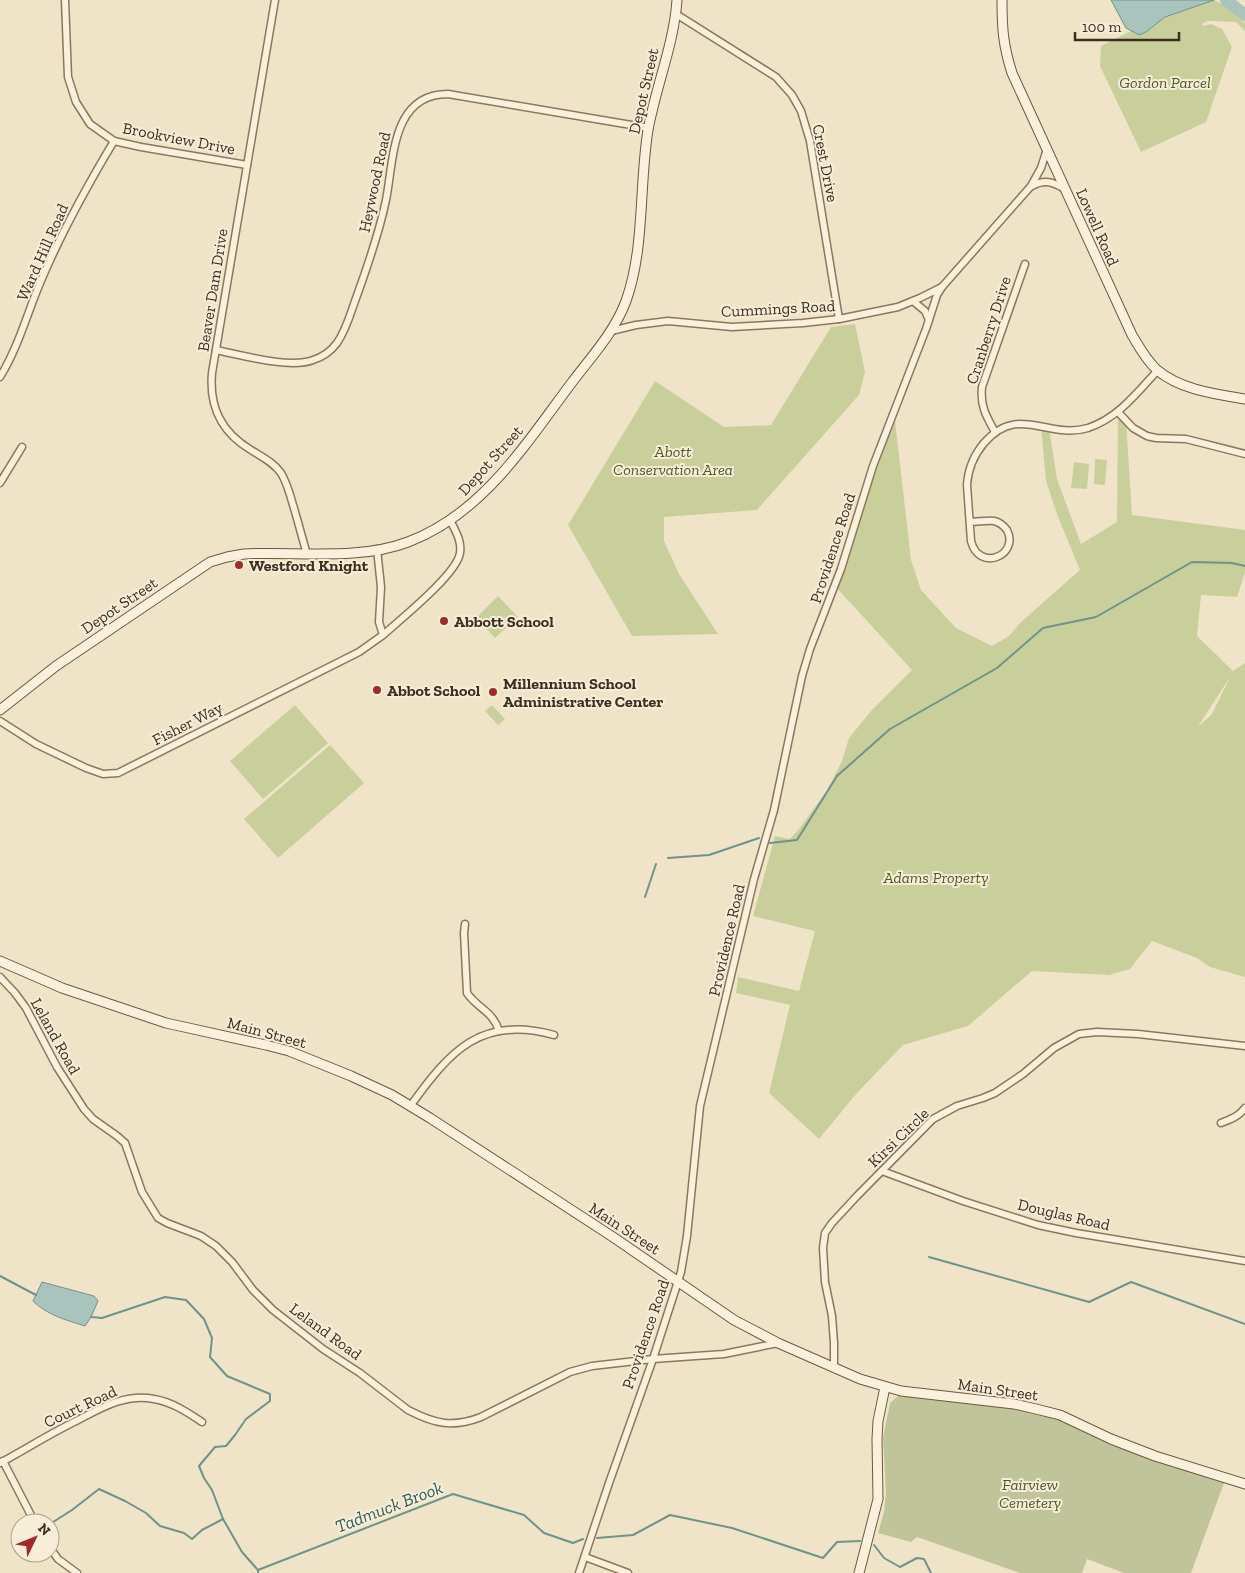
<svg xmlns="http://www.w3.org/2000/svg" width="1245" height="1573" font-family="'Zilla Slab',serif">
  <style>
    .green { fill: #c9cf9b; fill-rule: evenodd }
    .cemetery { fill: #bfc49a }
    .water { fill: #a9c4bc; stroke: #6f938a }
    .lines { fill: none; stroke-linecap: round; stroke-linejoin: round }
    .stream { stroke: #6f938a; stroke-width: 2 }
    .river { stroke: #a9c4bc; stroke-width: 12 }
    .street-casing { stroke: #8d765c; stroke-width: 9 }
    .secondary-casing { stroke: #6f573f; stroke-width: 11 }
    .street { stroke: #faf1dc; stroke-width: 6 }
    .secondary { stroke: #faf1dc; stroke-width: 9 }
    .poi-dot { fill: #9e2a2b; stroke: #f7eed8; stroke-width: 2 }
    .labels { text-anchor: middle; stroke-width: 4; stroke-linejoin: round; paint-order: stroke }
    .park-label { font-size: 16px; font-style: italic; fill: #4d5a26; stroke: #f7eed8 }
    .street-label { font-size: 16px; fill: #3d2e20; stroke: #f7eed8 }
    .poi-label { font-size: 16px; font-weight: bold; fill: #3d2e20; stroke: #f7eed8; text-anchor: start }
    .water-label { font-size: 18px; font-style: italic; fill: #2f5d5a; stroke: #f7eed8 }
  </style>
  <rect width="100%" height="100%" fill="#f0e4c8"/>
  <g class="green">
    <polygon points="1214,0 1224,5 1245,23 1245,31 1236,22 1207,21 1202,24 1203,26 1211,24 1222,29 1232,47 1206,122 1141,152 1100,66 1101,46 1131,31 1139,35 1142,34 1165,17"/>
    <polygon points="855,324 865,372 859,395 757,510 664,517 664,541 679,574 718,634 632,636 568,525 655,381 724,427 771,425 831,327"/>
    <path d="M894,412L911,560L921,590L956,628L992,646L1009,636L1021,622L1080,570L1058,517L1046,481L1041,426L1049,428L1057,479L1081,544L1117,522L1118,412L1126,422L1132,515L1245,530V573L1237,597L1201,595L1197,636L1233,671L1245,663V977L1210,967L1197,958L1152,941L1130,969L1109,975L1032,971L968,1026L903,1045L857,1093L819,1139L769,1093L790,1005L736,993L738,977L799,991L815,931L753,916L775,836L790,839L799,829L826,792L842,761L849,738L871,711L912,670L835,586ZM1230,677L1212,714L1199,726V725Z"/>
    <polygon points="1095,459 1107,460 1105,485 1094,484"/>
    <polygon points="1074,462 1089,464 1087,489 1071,488"/>
    <polygon points="498,596 518,617 495,638 476,618"/>
    <polygon points="295,705 328,743 263,799 230,761"/>
    <polygon points="492,705 505,719 498,725 485,711"/>
    <polygon points="330,745 364,783 278,858 244,819"/>
  </g>
  <polygon class="cemetery" points="898,1396 1011,1407 1046,1415 1177,1468 1224,1483 1191,1573 1124,1573 1087,1559 1082,1573 1020,1573 917,1537 911,1542 878,1533 884,1512 886,1492 883,1438 890,1403"/>
  <g class="water">
    <polygon points="1111,0 1214,0 1165,17 1146,32 1139,35 1126,28"/>
    <path d="M42,1282L94,1296L98,1301L91,1317L85,1326C66,1320 47,1315 33,1301Z"/>
  </g>
  <g class="lines">
    <g class="stream">
      <polyline points="770,843 797,840 837,776 890,729 997,668 1043,628 1096,617 1192,562 1232,563 1245,566"/>
      <polyline points="668,858 709,855 759,838"/>
      <polyline points="645,897 656,864"/>
      <polyline points="929,1257 1089,1302 1131,1282 1245,1324"/>
      <polyline points="0,1276 36,1295"/>
      <polyline points="91,1317 102,1318 165,1297 186,1300 204,1319 212,1338 210,1357 227,1376 270,1394 270,1401 246,1419 235,1435 226,1446 215,1447 199,1466 204,1478 212,1490 223,1519"/>
      <polyline points="50,1524 72,1510 99,1489 125,1501 146,1513 160,1526 184,1533 192,1539 202,1530 223,1519 242,1552 257,1569"/>
      <polyline points="597,1538 633,1535 670,1515 732,1528 823,1558 837,1542 860,1541"/>
      <polyline points="874,1545 884,1558 900,1567 917,1558 924,1559 931,1573"/>
      <polyline points="258,1573 258,1570 453,1494 524,1515 544,1533 573,1543 583,1539"/>
    </g>
    <polyline class="river" points="1226,0 1245,15"/>
    <g class="street-casing">
      <g id="street">
        <polyline points="65,0 68,77 76,102 90,124 114,141 141,147 247,165"/>
        <path d="M275,0L212,373C209,407 221,432 251,450C262,457 273,462 281,473C287,483 290,494 293,505C298,521 302,538 307,554"/>
        <polyline points="676,14 776,77 792,95 801,111 810,141 839,319"/>
        <path d="M1032,186C1045,179 1053,182 1065,189"/>
        <polyline points="913,301 925,311 929,320"/>
        <polyline points="611,331 636,325 668,321 732,327 803,323 839,319 898,307 920,298 942,287"/>
        <path d="M216,350C241,355 290,369 313,360C323,357 331,351 337,343C346,330 350,315 355,301C367,268 379,234 386,200C394,160 391,94 448,94L649,128"/>
        <path d="M0,377C18,348 27,314 40,283C61,233 87,186 114,141"/>
        <polyline points="1118,412 1133,428 1147,436 1156,438 1186,439 1245,454"/>
        <path d="M995,432C986,416 980,406 982,387L1025,264"/>
        <polyline points="0,483 22,447"/>
        <path d="M970,522C978,522 987,520 994,521C999,522 1004,526 1007,530C1020,555 979,573 971,541L967,485C968,469 974,455 984,443C1019,403 1047,440 1088,428C1118,418 1137,393 1158,370"/>
        <path d="M383,635C401,619 457,574 460,553C462,541 455,530 450,520"/>
        <polyline points="0,721 36,744 86,768 103,774 118,773 359,652 383,635 379,622 381,587 377,549"/>
        <path d="M465,924L464,933L467,993C477,1008 493,1011 499,1031"/>
        <path d="M0,977L15,993L26,1008L57,1067L84,1109L93,1119L117,1136L125,1143L142,1192L158,1218L167,1223L201,1236L216,1246L232,1262L253,1290L273,1310L323,1349L360,1373L408,1410C435,1424 453,1428 481,1417L570,1372L592,1366L653,1359L724,1354L778,1343"/>
        <path d="M411,1105C450,1051 481,1015 554,1035"/>
        <path d="M1221,1123C1231,1119 1238,1117 1245,1108"/>
        <polyline points="882,1171 963,1201 1038,1225 1076,1233 1245,1261"/>
        <polyline points="834,1368 834,1343 832,1316 825,1282 823,1248 825,1233 832,1223 857,1196 933,1119 957,1106 983,1098 995,1093 1023,1074 1054,1048 1079,1034 1097,1032 1138,1034 1245,1046"/>
        <polyline points="3,1461 35,1523"/>
        <path d="M0,1463C26,1449 51,1433 78,1420C101,1408 126,1393 154,1399C172,1402 187,1412 202,1422"/>
        <polyline points="50,1548 58,1559 77,1573"/>
        <polyline points="585,1557 628,1573"/>
        <polyline points="579,1573 609,1483 653,1359 681,1272 687,1236 700,1106 754,879 774,810 802,676 810,649 841,569 873,466 926,329 937,295 942,287 1031,186 1041,168 1047,149"/>
      </g>
    </g>
    <g class="secondary-casing">
      <g id="secondary">
        <path d="M1002,0C1002,28 1003,45 1012,73L1132,335C1139,347 1146,360 1157,370C1181,390 1215,394 1245,399"/>
        <path d="M0,710L56,666L210,562L227,557L244,554C297,551 358,561 408,542C483,514 527,442 573,381C592,356 615,331 626,301C645,248 639,185 648,130C656,86 674,44 677,0"/>
        <polyline points="0,961 62,988 166,1023 266,1045 289,1051 351,1076 392,1095 430,1118 613,1237 734,1320 778,1343 860,1379 901,1391 1014,1404 1036,1409 1060,1415 1111,1439 1155,1456 1245,1484"/>
        <polyline points="859,1573 878,1499 877,1439 878,1421 885,1387"/>
      </g>
    </g>
    <use href="#street" class="street"/>
    <use href="#secondary" class="secondary"/>
  </g>
  <g class="poi-dot">
    <circle cx="239" cy="565" r="5"/>
    <circle cx="444" cy="621" r="5"/>
    <circle cx="377" cy="690" r="5"/>
    <circle cx="493" cy="692" r="5"/>
  </g>
  <g class="labels">
    <g class="park-label">
      <text x="1165" y="88">Gordon Parcel</text>
      <text x="673" y="457">Abott<tspan x="673" dy="18">Conservation Area</tspan></text>
      <text x="936" y="883">Adams Property</text>
      <text x="1030" y="1490">Fairview<tspan x="1030" dy="18">Cemetery</tspan></text>
    </g>
    <g class="street-label">
      <text transform="translate(643 91) rotate(-77)" y="6">Depot Street</text>
      <text transform="translate(179 138) rotate(11)" y="6">Brookview Drive</text>
      <text transform="translate(826 163) rotate(79)" y="6">Crest Drive</text>
      <text transform="translate(374 182) rotate(-78)" y="6">Heywood Road</text>
      <text transform="translate(1098 227) rotate(66)" y="6">Lowell Road</text>
      <text transform="translate(42 252) rotate(-66)" y="6">Ward Hill Road</text>
      <text transform="translate(212 290) rotate(-81)" y="6">Beaver Dam Drive</text>
      <text transform="translate(778 308) rotate(-3)" y="6">Cummings Road</text>
      <text transform="translate(988 330) rotate(-72)" y="6">Cranberry Drive</text>
      <text transform="translate(490 460) rotate(-48)" y="6">Depot Street</text>
      <text transform="translate(832 548) rotate(-72)" y="6">Providence Road</text>
      <text transform="translate(119 605) rotate(-34)" y="6">Depot Street</text>
      <text transform="translate(187 723) rotate(-27)" y="6">Fisher Way</text>
      <text transform="translate(726 940) rotate(-77)" y="6">Providence Road</text>
      <text transform="translate(267 1032) rotate(15)" y="6">Main Street</text>
      <text transform="translate(56 1036) rotate(61)" y="6">Leland Road</text>
      <text transform="translate(898 1137) rotate(-44)" y="6">Kirsi Circle</text>
      <text transform="translate(1064 1214) rotate(13)" y="6">Douglas Road</text>
      <text transform="translate(625 1228) rotate(33)" y="6">Main Street</text>
      <text transform="translate(326 1331) rotate(36)" y="6">Leland Road</text>
      <text transform="translate(645 1334) rotate(-71)" y="6">Providence Road</text>
      <text transform="translate(998 1389) rotate(8)" y="6">Main Street</text>
      <text transform="translate(80 1406) rotate(-25)" y="6">Court Road</text>
    </g>
    <g class="poi-label">
      <text x="249" y="571">Westford Knight</text>
      <text x="454" y="627">Abbott School</text>
      <text x="503" y="689">Millennium School<tspan x="503" dy="18">Administrative Center</tspan></text>
      <text x="387" y="696">Abbot School</text>
    </g>
    <g class="water-label">
      <text transform="translate(389 1507) rotate(-21)" y="6">Tadmuck Brook</text>
    </g>
  </g>
  <g transform="translate(35 1538) rotate(47)"><circle r="24" fill="#f7eed8" stroke="#ada18e"/>
  <path d="M0-4L9 19L0 12L-9 19Z" fill="#9e2a2b"/>
  <text y="-8" font-size="14" font-weight="bold" text-anchor="middle" fill="#3d2e20">N</text>
  </g>
  <path d="M1075 32v8h104v-8" fill="none" stroke="#3d2e20" stroke-width="2.5"/>
  <text x="1082" y="32" font-size="15" fill="#3d2e20" stroke="#f7eed8" stroke-width="4" paint-order="stroke">100 m</text>
</svg>
